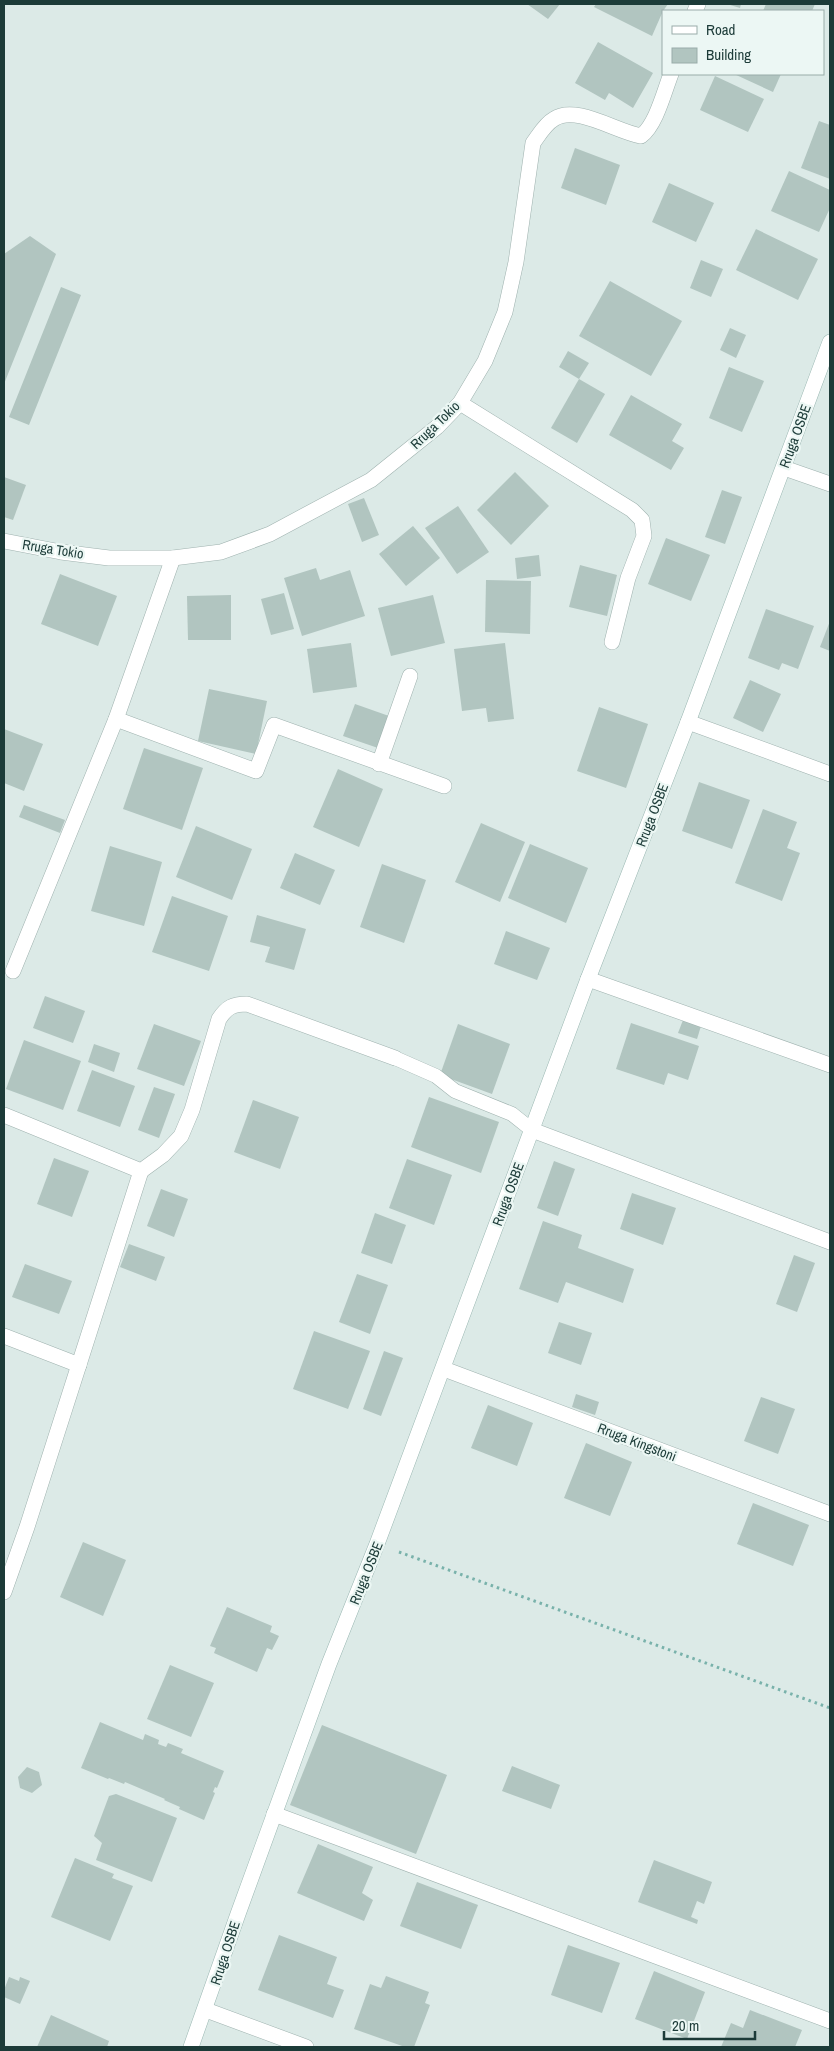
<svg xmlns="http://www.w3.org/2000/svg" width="834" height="2051" font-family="'Archivo Narrow',sans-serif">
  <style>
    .building { fill: #b1c5c0 }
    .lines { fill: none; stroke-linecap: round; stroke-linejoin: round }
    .lane-casing { stroke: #9fb2af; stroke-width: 15 }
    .street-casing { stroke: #9fb2af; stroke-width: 16 }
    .secondary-casing { stroke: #9ab7b2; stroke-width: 16 }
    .path { stroke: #79b2ab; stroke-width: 3; stroke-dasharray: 2.5 4; stroke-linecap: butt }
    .lane { stroke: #fff; stroke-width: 14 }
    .street { stroke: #fff; stroke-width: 15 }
    .secondary { stroke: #fff; stroke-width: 15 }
    .labels { text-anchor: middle; stroke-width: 4.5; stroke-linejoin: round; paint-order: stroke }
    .street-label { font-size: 14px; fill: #1c3b38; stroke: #ecf7f4 }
  </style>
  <rect width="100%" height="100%" fill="#dceae7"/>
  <g class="building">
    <polygon points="527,4 560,4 548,19"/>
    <polygon points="596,4 668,4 663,11 652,36 594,7"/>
    <polygon points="727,4 741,4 740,8"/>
    <polygon points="766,4 815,4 812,11 763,11"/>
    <polygon points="598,42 653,73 633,108 609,93 605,100 575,83"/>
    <polygon points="734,74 781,74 773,92"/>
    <polygon points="715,76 764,99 748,132 700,110"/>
    <polygon points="819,121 830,125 830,179 801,168"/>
    <polygon points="575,148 620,165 606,205 561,188"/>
    <polygon points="789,171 830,190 830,208 819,232 771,211"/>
    <polygon points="669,183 714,203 696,242 652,222"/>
    <polygon points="756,229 818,259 798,300 736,270"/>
    <polygon points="30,236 56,254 4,384 4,254"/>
    <polygon points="701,260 723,269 711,297 690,288"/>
    <polygon points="610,281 682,321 651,376 579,336"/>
    <polygon points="61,287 81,295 29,425 9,417"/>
    <polygon points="730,328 746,335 736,358 720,350"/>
    <polygon points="568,351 589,363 579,379 559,367"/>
    <polygon points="729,367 764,381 742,432 709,418"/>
    <polygon points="579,379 605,394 577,443 551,428"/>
    <polygon points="631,395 682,424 672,441 684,448 671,470 609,435"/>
    <polygon points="515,472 549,506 511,545 477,510"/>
    <polygon points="4,477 26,485 13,520 4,517"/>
    <polygon points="722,490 742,497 725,544 705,537"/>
    <polygon points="364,498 379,535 362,542 348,504"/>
    <polygon points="458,506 489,552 457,574 425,528"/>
    <polygon points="413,526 440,558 406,586 379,554"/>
    <polygon points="666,538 710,555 691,601 648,584"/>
    <polygon points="539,555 541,576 517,579 515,558"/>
    <polygon points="580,565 617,575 607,616 569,607"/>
    <polygon points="316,568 320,580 350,570 365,616 302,636 284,578"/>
    <polygon points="60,574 117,596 98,646 41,624"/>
    <polygon points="486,580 531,581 530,634 485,632"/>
    <polygon points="284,593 294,629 271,635 261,599"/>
    <polygon points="231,595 231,640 188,640 187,596"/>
    <polygon points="433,595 445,643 391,656 378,608"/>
    <polygon points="766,609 814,626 798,669 782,663 779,670 748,658"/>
    <polygon points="830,621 830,651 820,647"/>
    <polygon points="351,643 357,687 313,693 307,649"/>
    <polygon points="505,643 514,719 488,722 486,708 462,711 454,649"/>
    <polygon points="750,680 781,694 763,732 733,718"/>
    <polygon points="209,689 267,701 256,754 198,741"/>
    <polygon points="355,704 389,716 378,748 343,736"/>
    <polygon points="599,707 648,724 626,788 577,771"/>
    <polygon points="4,729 43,744 24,791 4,783"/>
    <polygon points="144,748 203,768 182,830 123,809"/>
    <polygon points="338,769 383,789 359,847 313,827"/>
    <polygon points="699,782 750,800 732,849 682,831"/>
    <polygon points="24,805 65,820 60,833 19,817"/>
    <polygon points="763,809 797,822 787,848 800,853 782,901 735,883"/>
    <polygon points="481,823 525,842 500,902 455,882"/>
    <polygon points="196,826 252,849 232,900 176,877"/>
    <polygon points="530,844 588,868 566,923 508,898"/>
    <polygon points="110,846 162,862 144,926 91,911"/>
    <polygon points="295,853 335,870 320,905 280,888"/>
    <polygon points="382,864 426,880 404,943 360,927"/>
    <polygon points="172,896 228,916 209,971 152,952"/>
    <polygon points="257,915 306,929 294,970 265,962 270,947 250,942"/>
    <polygon points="506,931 550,948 537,980 494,964"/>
    <polygon points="45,996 85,1011 73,1043 33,1028"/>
    <polygon points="683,1020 701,1026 697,1039 678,1033"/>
    <polygon points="631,1023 699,1046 688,1080 668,1073 664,1085 616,1069"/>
    <polygon points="154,1024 201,1041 184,1086 137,1069"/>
    <polygon points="458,1024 510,1044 492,1094 440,1075"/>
    <polygon points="24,1040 81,1061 63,1110 6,1089"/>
    <polygon points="94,1044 120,1053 114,1072 88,1062"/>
    <polygon points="92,1070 135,1086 120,1127 77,1111"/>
    <polygon points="154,1087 175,1094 159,1138 138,1130"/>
    <polygon points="429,1097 499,1122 481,1173 411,1147"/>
    <polygon points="253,1100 299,1117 280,1169 234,1152"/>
    <polygon points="54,1158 89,1171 72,1217 37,1204"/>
    <polygon points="407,1159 452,1175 434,1225 389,1208"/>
    <polygon points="554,1161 575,1169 558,1216 537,1208"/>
    <polygon points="161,1189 188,1199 174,1237 147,1226"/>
    <polygon points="632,1193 676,1208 663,1245 620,1229"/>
    <polygon points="375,1213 406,1225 392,1264 361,1253"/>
    <polygon points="543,1221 582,1235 578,1248 634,1269 623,1303 566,1282 558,1303 519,1289"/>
    <polygon points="129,1244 165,1257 156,1281 120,1267"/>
    <polygon points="794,1255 815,1263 797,1312 776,1304"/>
    <polygon points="25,1264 72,1281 59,1314 12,1297"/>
    <polygon points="357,1274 388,1285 370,1334 339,1322"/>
    <polygon points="559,1322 592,1333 581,1365 548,1353"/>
    <polygon points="314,1331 370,1351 348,1409 293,1389"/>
    <polygon points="384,1351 403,1358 381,1416 363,1409"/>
    <polygon points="576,1394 599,1402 595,1415 572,1407"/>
    <polygon points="761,1397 795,1409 778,1454 744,1441"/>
    <polygon points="488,1405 533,1423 517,1466 471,1448"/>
    <polygon points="586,1443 632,1462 610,1516 564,1498"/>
    <polygon points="753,1503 809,1525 793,1566 737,1544"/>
    <polygon points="83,1542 126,1560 103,1616 60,1597"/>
    <polygon points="227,1607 272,1626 270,1632 279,1636 272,1650 267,1648 257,1672 214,1653 216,1648 210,1646"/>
    <polygon points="170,1665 214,1683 191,1737 147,1719"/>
    <polygon points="100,1722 143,1740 145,1734 159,1740 158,1744 166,1747 168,1743 183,1749 181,1753 224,1771 217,1788 215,1787 213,1792 215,1793 204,1820 179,1809 180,1807 164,1800 165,1799 125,1782 124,1784 109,1778 108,1779 81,1768"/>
    <polygon points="322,1725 447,1775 416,1854 290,1805"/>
    <polygon points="512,1766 560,1785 551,1809 502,1791"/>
    <polygon points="27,1767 39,1772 42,1785 32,1793 20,1788 18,1777"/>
    <polygon points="116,1794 177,1818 152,1882 96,1860 102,1843 94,1836 109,1796"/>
    <polygon points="318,1844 373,1867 362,1893 373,1900 364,1921 297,1893"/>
    <polygon points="75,1858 114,1874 112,1878 133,1886 110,1941 51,1917"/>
    <polygon points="654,1860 712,1882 704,1904 697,1901 691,1917 698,1920 697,1924 638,1902"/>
    <polygon points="417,1882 478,1905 461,1949 400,1926"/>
    <polygon points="279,1935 337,1957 327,1984 344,1990 333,2018 258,1990"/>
    <polygon points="568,1945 620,1963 602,2013 551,1995"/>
    <polygon points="654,1971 705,1992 687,2039 635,2019"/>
    <polygon points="386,1976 429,1992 425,2003 430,2005 414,2047 405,2047 354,2029 370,1984 381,1988"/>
    <polygon points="9,1977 19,1981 20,1977 30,1981 20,2004 4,1997 4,1990"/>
    <polygon points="750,2010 802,2030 795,2047 721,2047 731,2023 743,2028"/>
    <polygon points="51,2015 109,2041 107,2047 37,2047"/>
  </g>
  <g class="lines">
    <g class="lane-casing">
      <polyline id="lane" points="395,1058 436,1076 455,1091 512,1114 532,1130"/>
    </g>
    <g class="street-casing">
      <g id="street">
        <polyline points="695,11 698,4"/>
        <polyline points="460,403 632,510 642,520 644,536 628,578 612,642"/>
        <polyline points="784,468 830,484"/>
        <path d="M4,541L61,552L109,558H173L221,552L270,534L371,480L437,427L460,403L485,361L505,312L516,262L533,143C539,135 545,124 554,119C575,104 617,132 641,136C656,125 664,92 671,74"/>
        <polyline points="116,719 256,771 274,725 444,786"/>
        <polyline points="688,722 830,774"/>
        <polyline points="379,764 410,676"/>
        <polyline points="13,971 116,719 173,558"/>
        <polyline points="588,979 830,1065"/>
        <path d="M4,1115L141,1171L163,1155L181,1136L192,1110L219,1019C227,1007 233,1004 247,1004L395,1058"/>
        <polyline points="532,1130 830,1242"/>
        <polyline points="4,1336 79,1365"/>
        <polyline points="444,1369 830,1514"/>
        <polyline points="4,1592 27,1527 141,1171"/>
        <polyline points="274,1814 830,2021"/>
        <polyline points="206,2010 306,2047"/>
      </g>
    </g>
    <g class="secondary-casing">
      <polyline id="secondary" points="191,2047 238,1914 329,1664 377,1544 588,979 688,722 830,342"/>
    </g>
    <polyline class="path" points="399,1552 830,1708"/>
    <use href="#lane" class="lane"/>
    <use href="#street" class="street"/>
    <use href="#secondary" class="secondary"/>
  </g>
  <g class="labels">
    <g class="street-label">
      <text transform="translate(435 425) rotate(-44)" y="5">Rruga Tokio</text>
      <text transform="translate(795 436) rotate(-70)" y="5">Rruga OSBE</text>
      <text transform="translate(53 549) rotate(9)" y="5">Rruga Tokio</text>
      <text transform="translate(652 815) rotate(-69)" y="5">Rruga OSBE</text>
      <text transform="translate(508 1194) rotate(-70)" y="5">Rruga OSBE</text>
      <text transform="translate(637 1442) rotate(21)" y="5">Rruga Kingstoni</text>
      <text transform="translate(366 1573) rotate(-68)" y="5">Rruga OSBE</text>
      <text transform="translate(225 1953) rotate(-72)" y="5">Rruga OSBE</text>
    </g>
  </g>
  <rect width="834" height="2051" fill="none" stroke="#1c3b38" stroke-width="10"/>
  <rect x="662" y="10" width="162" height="65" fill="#ecf7f4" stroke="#99aca9"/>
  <rect x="672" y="26" width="25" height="8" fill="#ffffff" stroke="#99aca9"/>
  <text x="706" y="35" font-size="15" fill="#1c3b38">Road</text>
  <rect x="672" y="48" width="25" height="15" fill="#b1c5c0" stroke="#99aca9"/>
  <text x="706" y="60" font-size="15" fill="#1c3b38">Building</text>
  <path d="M664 2031v8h91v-8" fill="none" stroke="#1c3b38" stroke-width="2.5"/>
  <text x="672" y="2031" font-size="15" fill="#1c3b38" stroke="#ecf7f4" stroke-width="4" paint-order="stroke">20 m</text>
</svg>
